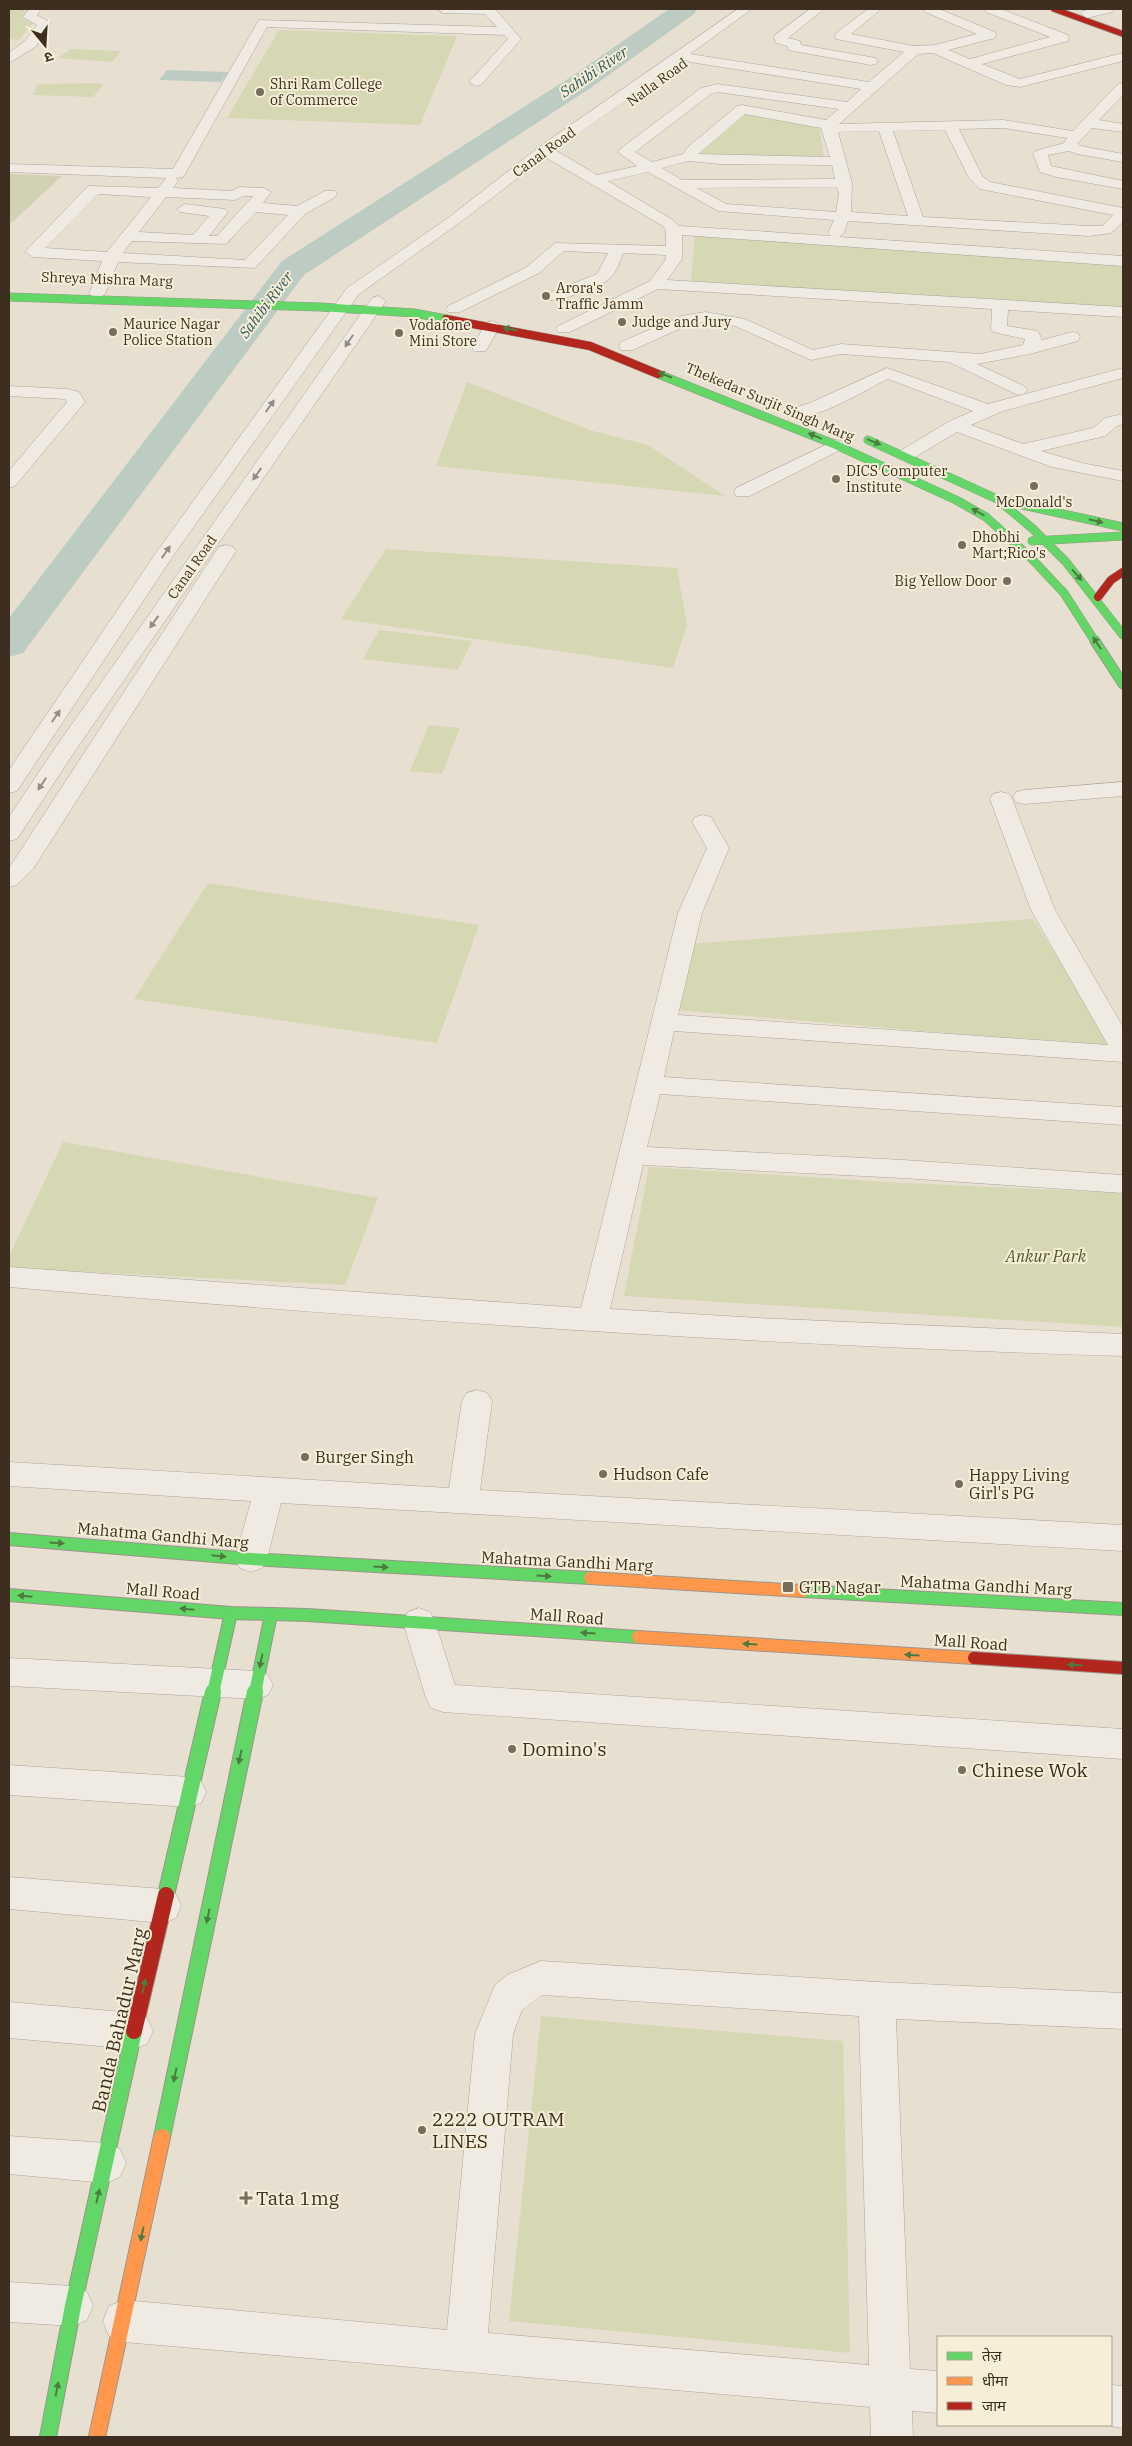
<svg xmlns="http://www.w3.org/2000/svg" width="1132" height="2446" font-family="'IBM Plex Serif','Noto Sans Devanagari',serif">
  <style>
    .green { fill: #d6d7b3 }
    .cemetery { fill: #d1d1b3 }
    .water { fill: #bcccc2 }
    .lines { fill: none; stroke-linecap: round; stroke-linejoin: round }
    .river { fill: #bcccc2; fill-rule: evenodd }
    .street-casing { stroke: #ada599; stroke-width: 1 }
    .fast-far3-casing { stroke: #9c958a; stroke-width: 9 }
    .fast-far2-casing { stroke: #9c958a; stroke-width: 11 }
    .fast-far1-casing { stroke: #9c958a; stroke-width: 14 }
    .fast-casing { stroke: #9c958a; stroke-width: 18 }
    .slow-far1-casing { stroke: #9c958a; stroke-width: 14 }
    .slow-casing { stroke: #9c958a; stroke-width: 18 }
    .jam-far3-casing { stroke: #9c958a; stroke-width: 7 }
    .jam-far2-casing { stroke: #9c958a; stroke-width: 9 }
    .jam-far1-casing { stroke: #9c958a; stroke-width: 14 }
    .jam-casing { stroke: #9c958a; stroke-width: 18 }
    .street { fill: #efebe3; fill-rule: evenodd }
    .fast-far3 { stroke: #63d668; stroke-width: 8 }
    .fast-far2 { stroke: #63d668; stroke-width: 9 }
    .fast-far1 { stroke: #63d668; stroke-width: 12 }
    .fast { stroke: #63d668; stroke-width: 16 }
    .slow-far1 { stroke: #ff974d; stroke-width: 12 }
    .slow { stroke: #ff974d; stroke-width: 16 }
    .jam-far3 { stroke: #b3261e; stroke-width: 5.5 }
    .jam-far2 { stroke: #b3261e; stroke-width: 8 }
    .jam-far1 { stroke: #b3261e; stroke-width: 12 }
    .jam { stroke: #b3261e; stroke-width: 16 }
    .oneway { fill: #4e7a40 }
    .oneway2 { fill: #968c82 }
    .poi-dot { fill: #786c5e; stroke: #f7eed8; stroke-width: 2 }
    .labels { text-anchor: middle; stroke-width: 4; stroke-linejoin: round; paint-order: stroke }
    .far-street-label { font-size: 14px; fill: #3d2e20; stroke: #f7eed8 }
    .far-poi-label { font-size: 14px; fill: #3d2e20; stroke: #f7eed8; text-anchor: start }
    .far-water-label { font-size: 15px; font-style: italic; fill: #2f5d5a; stroke: #f7eed8 }
    .park-label { font-size: 16px; font-style: italic; fill: #4d5a26; stroke: #f7eed8 }
    .poi-label { font-size: 16px; fill: #3d2e20; stroke: #f7eed8; text-anchor: start }
    .street-label { font-size: 16px; fill: #3d2e20; stroke: #f7eed8 }
    .near-poi-label { font-size: 19px; fill: #3d2e20; stroke: #f7eed8; text-anchor: start }
    .near-street-label { font-size: 19px; fill: #3d2e20; stroke: #f7eed8 }
  </style>
  <rect width="100%" height="100%" fill="#e7e0d1"/>
  <g class="green">
    <polygon points="9,9 26,9 20,18 33,23 19,40 9,39"/>
    <polygon points="279,30 457,36 420,125 227,118"/>
    <polygon points="71,49 121,51 112,62 58,58"/>
    <polygon points="100,83 103,85 93,97 34,95 37,84"/>
    <polygon points="738,109 819,126 824,158 698,158 696,143"/>
    <polygon points="695,233 1123,257 1123,308 691,284"/>
    <polygon points="467,382 593,431 648,445 725,496 436,466"/>
    <polygon points="386,549 677,568 687,625 673,668 341,619"/>
    <polygon points="379,630 472,641 458,670 363,659"/>
    <polygon points="429,725 460,728 442,774 410,771"/>
    <polygon points="208,883 479,925 437,1043 134,999"/>
    <polygon points="1033,919 1114,1047 676,1010 687,944"/>
    <polygon points="63,1142 378,1198 345,1285 9,1268 9,1256"/>
    <polygon points="649,1167 905,1183 1123,1193 1123,1327 624,1296"/>
    <polygon points="541,2016 843,2041 850,2353 509,2321"/>
  </g>
  <polygon class="cemetery" points="9,174 62,176 9,225"/>
  <polygon class="water" points="167,70 229,72 221,82 159,80"/>
  <g class="lines">
    <polygon class="river" points="669,9 697,9 694,14 592,87 304,275 23,653 9,657 9,618 282,261 574,75"/>
    <g class="street-casing">
      <g id="street">
        <polygon points="29,9 41,9 37,15 51,23 35,47 9,63 9,53 25,41 37,25 23,17"/>
        <path d="M437,9H495L521,39L481,85L476,86L469,82L508,39L504,35L267,27L185,174L183,177L176,178L178,181L173,188L231,191L240,187L264,188L271,192L263,203L297,206L325,191H335L337,194L335,197L305,214L255,268L118,262L105,294L97,299L89,294L102,261L33,257L25,252L88,186L158,188L166,178L9,172V164L173,169L259,20L497,27L485,14L443,13ZM98,194L151,197L107,252L45,248ZM244,196H253L217,236H209L228,212L225,209L185,204L177,209L180,212L209,216L193,235L139,232L166,197L235,200ZM256,212L288,215L245,260L123,253L132,241L226,244Z"/>
        <path d="M738,9H752L690,54L869,82L904,52L836,39L835,36L836,33L868,9H881L851,34L914,46L935,45L977,34L925,12L923,9H939L995,32L996,35L995,38L948,50L970,59L1050,37L986,12L984,9H1001L1068,35L1069,38L1068,41L982,64L1020,79L1123,53V61L1020,87L1006,85L933,53L918,54L839,124L1003,120L1073,131L1118,84L1123,83V95L1099,120L1123,124V132L1092,128L1078,143L1081,146L1123,154V162L1077,154L1069,151L1048,155L1051,166L1123,181V189L1056,177L1040,172L1033,154L1035,151L1064,143L1067,138L1003,128L959,129L982,176L990,182L1123,208V222L1111,233L1089,236L848,221L844,233L839,237L1123,256V266L682,235V259L667,280L1123,307V317L1008,310L1007,326L1038,331L1042,340L1072,332L1078,333L1080,337L1078,341L1030,354L977,364L1024,386L1027,390L1024,394L1018,395L949,362L841,354L811,360L735,326L705,322L690,324L633,350H621L619,346L621,342L681,316L705,312L745,319L813,350L841,344L980,354L1023,345L1025,339L993,332L991,329L992,309L658,289L570,332H558L556,329L558,326L650,281L666,259V255L623,253C620,262 617,271 610,278C603,286 557,303 547,300L545,297L547,294L597,274L608,253L564,251L539,273L460,312H448L446,309L448,306L527,267L555,243L666,246V231L663,226L545,157L458,224L359,294L173,556L17,791L9,793V770L158,550L347,288L448,218L539,147ZM684,59L690,62L861,89L847,102L717,84L701,88L620,149L618,152L637,166L597,175L555,150ZM717,92L839,109L826,120L742,105L737,106L688,147L683,154L652,162L635,152L711,94ZM745,114L821,128L830,157L698,154ZM945,130L969,178L980,189L1113,215L1102,226H1089L923,217L893,131ZM879,131L908,216L851,212L852,183L838,132ZM688,161L720,164L832,165L835,179L682,180L662,168ZM648,172L718,211L834,220L828,233L831,236L679,226L673,220L608,181ZM837,187L839,194L836,212L726,204L697,188Z"/>
        <polygon points="810,9 824,9 788,38 800,41 801,45 876,58 878,61 876,64 871,65 793,51 788,50 787,46 776,43 774,38 775,35"/>
        <polygon points="1093,9 1114,9 1112,12 1087,18 1081,14 1083,11"/>
        <polygon points="378,296 386,301 75,751 17,839 9,841 9,817 53,751 372,298"/>
        <polygon points="492,321 498,323 500,326 486,351 474,351 472,347 486,323"/>
        <path d="M887,368L988,404L1123,368V378L1003,411L971,425L1023,444L1093,428L1105,418L1123,414V424L1117,426L1105,436L1041,451L1082,463L1123,471V481L1052,467L957,432L912,459H900L897,455L900,451L950,421L973,411L888,379C867,389 816,421 794,416L791,412L794,408L810,403Z"/>
        <polygon points="9,386 68,389 79,392 85,402 15,486 9,488 9,471 67,402 65,399 9,396"/>
        <polygon points="836,440 842,441 845,445 842,449 750,496 736,496 734,492 736,488"/>
        <polygon points="226,545 233,547 236,551 33,869 17,885 9,887 9,868 216,551 219,547"/>
        <polygon points="1123,782 1123,796 1024,804 1016,802 1013,797 1016,792 1024,790"/>
        <path d="M1001,792L1009,794L1012,799L1055,910L1123,1027V1062L674,1031L664,1077L1123,1107V1125L660,1094L647,1147L903,1160L1123,1175V1193L903,1178L643,1165L610,1309L758,1318L1123,1334V1356C752,1345 379,1319 9,1287V1267L581,1308L678,913L707,848L692,822L695,817L703,815L711,817L729,848L702,913L678,1015L1108,1045L1031,910L990,799L993,794Z"/>
        <polygon points="477,1390 487,1393 492,1401 480,1490 1123,1525 1123,1551 281,1503 267,1559 262,1568 251,1572 240,1568 235,1559 251,1501 9,1486 9,1462 449,1488 462,1401 467,1393"/>
        <polygon points="419,1608 430,1612 435,1622 455,1685 1123,1729 1123,1759 443,1712 431,1708 426,1698 403,1622 408,1612"/>
        <polygon points="9,1658 256,1671 268,1675 273,1685 268,1695 256,1699 9,1686"/>
        <polygon points="9,1765 189,1777 201,1781 206,1792 201,1803 189,1807 9,1795"/>
        <polygon points="9,1877 163,1889 176,1894 181,1906 176,1918 163,1923 9,1909"/>
        <path d="M541,1961L877,1982L1123,1993V2029L896,2019L910,2369L938,2371V2413L912,2411L913,2437H871L870,2407L124,2342L109,2336L103,2321L109,2306L124,2300L447,2330L475,2034L495,1985L507,1975ZM542,1995L859,2016L869,2365L488,2333L513,2034L522,2010Z"/>
        <polygon points="9,2002 134,2013 147,2018 153,2031 147,2044 134,2049 9,2038"/>
        <polygon points="9,2136 106,2143 120,2149 126,2163 120,2177 106,2183 9,2174"/>
        <polygon points="9,2282 73,2286 87,2292 93,2306 87,2320 73,2326 9,2322"/>
        <polygon points="1111,2385 1123,2386 1123,2428 1105,2425 1111,2425"/>
      </g>
    </g>
    <g class="fast-far3-casing">
      <g id="fast-far3">
        <polyline points="9,297 320,307 414,313 446,319"/>
        <polyline points="658,374 836,445 956,500 986,517 1031,558 1064,593 1096,643"/>
        <polyline points="868,440 997,499 1033,529 1066,562 1123,635"/>
        <polyline points="1004,501 1123,527"/>
        <polyline points="1032,541 1123,536"/>
      </g>
    </g>
    <g class="fast-far2-casing">
      <polyline id="fast-far2" points="1095,641 1123,684"/>
    </g>
    <g class="fast-far1-casing">
      <g id="fast-far1">
        <polyline points="9,1539 251,1559 590,1578"/>
        <polyline points="802,1591 1123,1609"/>
        <polyline points="9,1595 231,1613 307,1615 638,1637"/>
        <polyline points="213,1693 231,1613"/>
        <polyline points="255,1693 271,1614"/>
      </g>
    </g>
    <g class="fast-casing">
      <g id="fast">
        <polyline points="166,1895 213,1692"/>
        <polyline points="162,2137 255,1692"/>
        <polyline points="48,2437 73,2306 134,2031"/>
      </g>
    </g>
    <g class="slow-far1-casing">
      <g id="slow-far1">
        <polyline points="590,1578 802,1591"/>
        <polyline points="638,1637 974,1658"/>
      </g>
    </g>
    <g class="slow-casing">
      <polyline id="slow" points="97,2437 162,2137"/>
    </g>
    <g class="jam-far3-casing">
      <polyline id="jam-far3" points="1054,9 1123,34"/>
    </g>
    <g class="jam-far2-casing">
      <g id="jam-far2">
        <polyline points="446,319 590,346 658,374"/>
        <polyline points="1098,597 1111,580 1123,572"/>
      </g>
    </g>
    <g class="jam-far1-casing">
      <polyline id="jam-far1" points="974,1658 1123,1668"/>
    </g>
    <g class="jam-casing">
      <polyline id="jam" points="134,2031 166,1895"/>
    </g>
    <use href="#street" class="street"/>
    <use href="#fast-far3" class="fast-far3"/>
    <use href="#fast-far2" class="fast-far2"/>
    <use href="#fast-far1" class="fast-far1"/>
    <use href="#fast" class="fast"/>
    <use href="#slow-far1" class="slow-far1"/>
    <use href="#slow" class="slow"/>
    <use href="#jam-far3" class="jam-far3"/>
    <use href="#jam-far2" class="jam-far2"/>
    <use href="#jam-far1" class="jam-far1"/>
    <use href="#jam" class="jam"/>
  </g>
  <defs><path id="oneway-solid" d="M-6-.8H1V-3.2L6.5 0L1 3.2V.8H-6Z" transform="scale(1.25)"/></defs>
  <g class="oneway">
    <use href="#oneway-solid" transform="translate(510 329) rotate(-169)"/>
    <use href="#oneway-solid" transform="translate(665 375) rotate(-159)"/>
    <use href="#oneway-solid" transform="translate(815 436) rotate(-157)"/>
    <use href="#oneway-solid" transform="translate(874 442) rotate(22)"/>
    <use href="#oneway-solid" transform="translate(978 512) rotate(-150)"/>
    <use href="#oneway-solid" transform="translate(1096 521) rotate(13)"/>
    <use href="#oneway-solid" transform="translate(1077 575) rotate(48)"/>
    <use href="#oneway-solid" transform="translate(1097 643) rotate(-123)"/>
    <use href="#oneway-solid" transform="translate(57 1543) rotate(4)"/>
    <use href="#oneway-solid" transform="translate(219 1556) rotate(6)"/>
    <use href="#oneway-solid" transform="translate(381 1567) rotate(3)"/>
    <use href="#oneway-solid" transform="translate(544 1576) rotate(3)"/>
    <use href="#oneway-solid" transform="translate(25 1596) rotate(-175)"/>
    <use href="#oneway-solid" transform="translate(187 1609) rotate(-175)"/>
    <use href="#oneway-solid" transform="translate(588 1633) rotate(-176)"/>
    <use href="#oneway-solid" transform="translate(750 1644) rotate(-176)"/>
    <use href="#oneway-solid" transform="translate(912 1655) rotate(-176)"/>
    <use href="#oneway-solid" transform="translate(261 1661) rotate(102)"/>
    <use href="#oneway-solid" transform="translate(1075 1665) rotate(-176)"/>
    <use href="#oneway-solid" transform="translate(240 1757) rotate(102)"/>
    <use href="#oneway-solid" transform="translate(208 1916) rotate(102)"/>
    <use href="#oneway-solid" transform="translate(144 1986) rotate(-77)"/>
    <use href="#oneway-solid" transform="translate(175 2075) rotate(102)"/>
    <use href="#oneway-solid" transform="translate(98 2196) rotate(-77)"/>
    <use href="#oneway-solid" transform="translate(142 2234) rotate(102)"/>
    <use href="#oneway-solid" transform="translate(57 2389) rotate(-79)"/>
  </g>
  <g class="oneway2">
    <use href="#oneway-solid" transform="translate(349 341) rotate(124)"/>
    <use href="#oneway-solid" transform="translate(270 406) rotate(-55)"/>
    <use href="#oneway-solid" transform="translate(257 474) rotate(125)"/>
    <use href="#oneway-solid" transform="translate(166 552) rotate(-55)"/>
    <use href="#oneway-solid" transform="translate(154 622) rotate(125)"/>
    <use href="#oneway-solid" transform="translate(56 716) rotate(-56)"/>
    <use href="#oneway-solid" transform="translate(42 784) rotate(124)"/>
  </g>
  <g class="poi-dot">
    <circle cx="260" cy="92" r="5"/>
    <circle cx="546" cy="296" r="5"/>
    <circle cx="622" cy="322" r="5"/>
    <circle cx="113" cy="332" r="5"/>
    <circle cx="399" cy="333" r="5"/>
    <circle cx="836" cy="479" r="5"/>
    <circle cx="1034" cy="486" r="5"/>
    <circle cx="962" cy="545" r="5"/>
    <circle cx="1007" cy="581" r="5"/>
    <circle cx="305" cy="1457" r="5"/>
    <circle cx="603" cy="1474" r="5"/>
    <circle cx="959" cy="1484" r="5"/>
    <rect x="782" y="1581" width="12" height="12" rx="2.5"/>
    <circle cx="512" cy="1749" r="5"/>
    <circle cx="962" cy="1770" r="5"/>
    <circle cx="422" cy="2130" r="5"/>
    <path d="M243.5 2190.5h5v5h5v5h-5v5h-5v-5h-5v-5h5z"/>
  </g>
  <g class="labels">
    <g class="far-street-label">
      <text transform="translate(657 82) rotate(-36)" y="5">Nalla Road</text>
      <text transform="translate(544 152) rotate(-36)" y="5">Canal Road</text>
      <text transform="translate(107 279) rotate(2)" y="5">Shreya Mishra Marg</text>
      <text transform="translate(770 402) rotate(23)" y="5">Thekedar Surjit Singh Marg</text>
      <text transform="translate(192 567) rotate(-55)" y="5">Canal Road</text>
    </g>
    <g class="far-poi-label">
      <text x="270" y="89">Shri Ram College<tspan x="270" dy="16">of Commerce</tspan></text>
      <text x="556" y="293">Arora's<tspan x="556" dy="16">Traffic Jamm</tspan></text>
      <text x="632" y="327">Judge and Jury</text>
      <text x="123" y="329">Maurice Nagar<tspan x="123" dy="16">Police Station</tspan></text>
      <text x="409" y="330">Vodafone<tspan x="409" dy="16">Mini Store</tspan></text>
      <text x="846" y="476">DICS Computer<tspan x="846" dy="16">Institute</tspan></text>
      <text x="1034" y="507" text-anchor="middle">McDonald's</text>
      <text x="972" y="542">Dhobhi<tspan x="972" dy="16">Mart;Rico's</tspan></text>
      <text x="997" y="586" text-anchor="end">Big Yellow Door</text>
    </g>
    <g class="far-water-label">
      <text transform="translate(594 72) rotate(-34)" y="5">Sahibi River</text>
      <text transform="translate(266 305) rotate(-53)" y="5">Sahibi River</text>
    </g>
    <g class="park-label">
      <text x="1046" y="1262">Ankur Park</text>
    </g>
    <g class="poi-label">
      <text x="315" y="1463">Burger Singh</text>
      <text x="613" y="1480">Hudson Cafe</text>
      <text x="969" y="1481">Happy Living<tspan x="969" dy="18">Girl's PG</tspan></text>
      <text x="799" y="1593">GTB Nagar</text>
    </g>
    <g class="street-label">
      <text transform="translate(163 1535) rotate(5)" y="6">Mahatma Gandhi Marg</text>
      <text transform="translate(567 1561) rotate(3)" y="6">Mahatma Gandhi Marg</text>
      <text transform="translate(986 1585) rotate(3)" y="6">Mahatma Gandhi Marg</text>
      <text transform="translate(163 1591) rotate(5)" y="6">Mall Road</text>
      <text transform="translate(567 1616) rotate(4)" y="6">Mall Road</text>
      <text transform="translate(971 1642) rotate(4)" y="6">Mall Road</text>
    </g>
    <g class="near-poi-label">
      <text x="522" y="1756">Domino's</text>
      <text x="972" y="1777">Chinese Wok</text>
      <text x="432" y="2126">2222 OUTRAM<tspan x="432" dy="22">LINES</tspan></text>
      <text x="256" y="2205">Tata 1mg</text>
    </g>
    <g class="near-street-label">
      <text transform="translate(119 2020) rotate(-77)" y="7">Banda Bahadur Marg</text>
    </g>
  </g>
  <rect width="1132" height="2446" fill="none" stroke="#3d2e20" stroke-width="20"/>
  <rect x="937" y="2336" width="175" height="90" fill="#f7eed8" stroke="#ada18e"/>
  <rect x="947" y="2352" width="25" height="8" fill="#63d668" stroke="#ada18e"/>
  <text x="982" y="2361" font-size="15" fill="#3d2e20">तेज़</text>
  <rect x="947" y="2377" width="25" height="8" fill="#ff974d" stroke="#ada18e"/>
  <text x="982" y="2386" font-size="15" fill="#3d2e20">धीमा</text>
  <rect x="947" y="2402" width="25" height="8" fill="#b3261e" stroke="#ada18e"/>
  <text x="982" y="2411" font-size="15" fill="#3d2e20">जाम</text>
  <g transform="translate(45 45) rotate(162)" stroke="#f7eed8" stroke-width="4" paint-order="stroke">
  <path d="M0-4L9 19L0 12L-9 19Z" fill="#3d2e20"/>
  <text y="-8" font-size="14" font-weight="bold" text-anchor="middle" fill="#3d2e20">उ</text>
  </g>
</svg>
